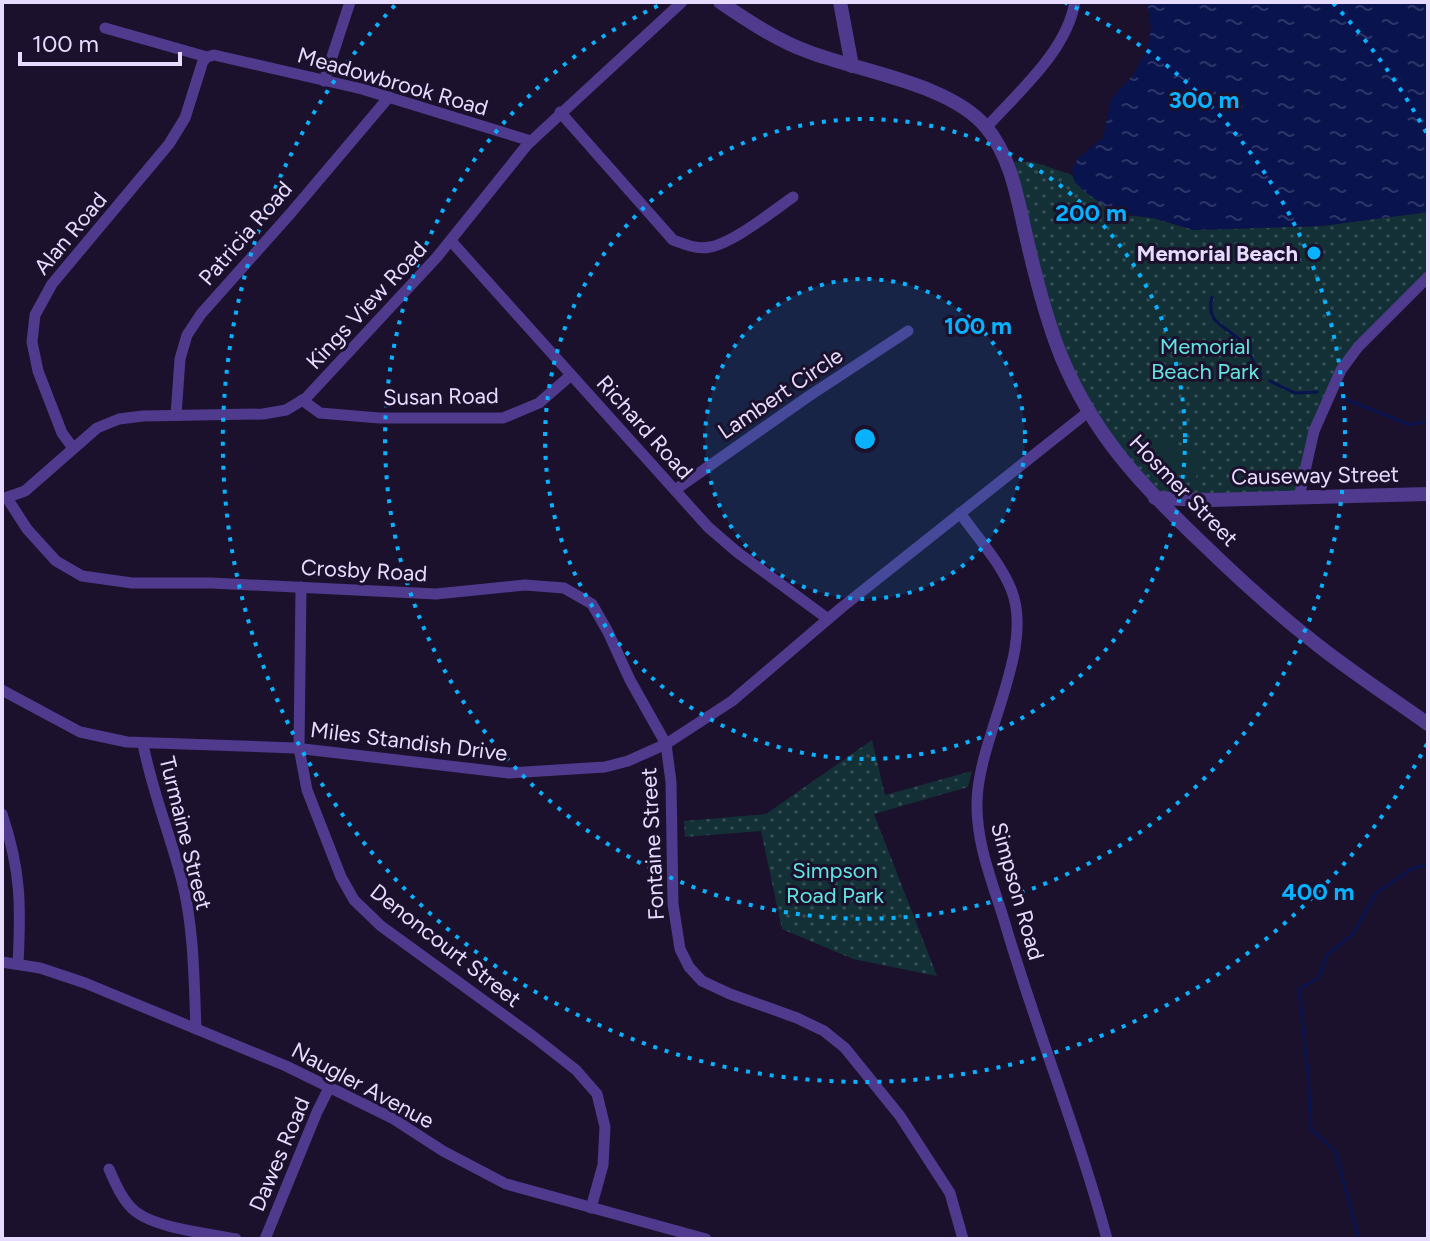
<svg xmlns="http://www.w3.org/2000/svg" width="1430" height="1241" font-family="Figtree,sans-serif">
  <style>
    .park { fill: url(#park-dots) }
    .pitch { fill: #133037 }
    .water { fill: url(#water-ripples) }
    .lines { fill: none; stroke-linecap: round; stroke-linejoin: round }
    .stream { stroke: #09134d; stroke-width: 3 }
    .minor { stroke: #4f3a8d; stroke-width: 11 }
    .tertiary { stroke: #4f3a8d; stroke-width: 14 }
    .ring { fill: none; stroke: #08b2ff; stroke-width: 4; stroke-dasharray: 4 8 }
    .poi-dot { fill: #08b2ff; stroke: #1b112c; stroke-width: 3 }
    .labels { text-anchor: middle; stroke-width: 6; stroke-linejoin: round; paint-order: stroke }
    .street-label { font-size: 22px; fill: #e7dcff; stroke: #1b112c }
    .poi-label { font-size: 22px; font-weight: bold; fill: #e7dcff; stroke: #1b112c; text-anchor: end }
    .park-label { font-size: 22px; fill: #62e5e0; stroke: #1b112c }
    .centre { fill: #08b2ff; stroke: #1b112c; stroke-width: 4 }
    .ring-label { font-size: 24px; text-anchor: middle; font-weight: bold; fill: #08b2ff; stroke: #1b112c; stroke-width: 6; stroke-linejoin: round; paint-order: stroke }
  </style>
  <defs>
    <pattern id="park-dots" width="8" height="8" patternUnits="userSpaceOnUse" patternTransform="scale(2)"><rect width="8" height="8" fill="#133037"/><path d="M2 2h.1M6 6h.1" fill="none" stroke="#354d55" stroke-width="1.8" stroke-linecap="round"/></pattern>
    <pattern id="water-ripples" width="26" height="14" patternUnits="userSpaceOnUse" patternTransform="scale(2)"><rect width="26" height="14" fill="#09134d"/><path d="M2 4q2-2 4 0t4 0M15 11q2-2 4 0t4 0" fill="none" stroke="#2d3568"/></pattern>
  </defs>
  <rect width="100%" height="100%" fill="#1b112c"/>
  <g class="park">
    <polygon points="1005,161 1034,162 1072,175 1075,182 1124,215 1153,218 1194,230 1321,226 1428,212 1428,277 1382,323 1333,384 1299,497 1155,498 1077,391"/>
    <polygon points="872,740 885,795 972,771 968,787 874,814 937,976 853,959 782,929 761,831 685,837 684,821 766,814"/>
  </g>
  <polygon class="pitch" points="1160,439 1204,454 1195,480 1151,465"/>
  <polygon class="water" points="1147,2 1428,2 1428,212 1321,226 1194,230 1153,218 1113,212 1084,191 1075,182 1072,170 1078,158 1103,138 1111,99 1133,75 1148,47 1151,28"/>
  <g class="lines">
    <g class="stream">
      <path d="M1212,297C1210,305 1210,315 1216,321C1225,330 1236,334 1246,346C1252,355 1253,367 1261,374"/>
      <polyline points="1270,381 1295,393 1317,392"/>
      <polyline points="1340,397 1410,425 1428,421"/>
      <polyline points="1359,1239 1335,1151 1311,1129 1308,1074 1299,989 1318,978 1328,954 1353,934 1376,893 1413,868 1428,865"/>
    </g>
    <g class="minor">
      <polyline points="105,28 207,57 214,55 362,89 531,141"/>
      <polyline points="324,81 350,2"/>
      <path d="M560,112L673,240C685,244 696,250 710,247C733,243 773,211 793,197"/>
      <path d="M986,128C1019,91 1066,52 1075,2"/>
      <polyline points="451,241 708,527 737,552 828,619"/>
      <polyline points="302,400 320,413 379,418 503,418 539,403 571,375"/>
      <polyline points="176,415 180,359 187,335 201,314 290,214 389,97"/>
      <polyline points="73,448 62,433 38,371 32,342 35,315 52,284 169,144 185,118 203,61 207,57"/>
      <polyline points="675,490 809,396 908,331"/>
      <polyline points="1299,497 1314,431 1341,370 1358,347 1428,277"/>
      <polyline points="7,498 27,529 56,561 82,576 132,583 211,583 436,594 525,585 564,588 592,604 608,632 630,680 666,744 671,782 673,904 680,949 689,967 702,981 730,994 797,1018 824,1031 845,1048 900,1116 950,1193 963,1239"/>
      <polyline points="2,499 25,491 97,428 119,419 143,416 263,414 286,410 306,398 437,257 527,145 682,2"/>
      <path d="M960,513C977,537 1000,562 1011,589C1036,649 978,737 977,802C976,843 992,881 1004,920C1035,1027 1078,1131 1107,1239"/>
      <polyline points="301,587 299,748 307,790 341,877 354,900 381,926 534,1037 576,1070 597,1094 605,1127 603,1165 591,1208"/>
      <polyline points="2,690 80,732 127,742 295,748 509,773 605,767 628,761 666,744 732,701 841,608 1088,412"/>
      <path d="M143,744C152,791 170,834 182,881C194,928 194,980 196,1029"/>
      <path d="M2,814C21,870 21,906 18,964"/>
      <polyline points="2,962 40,968 85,983 286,1066 392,1118 443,1151 506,1184 706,1239"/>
      <path d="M109,1169C115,1183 123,1202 136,1212C159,1229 208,1233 236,1239"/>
      <polyline points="265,1239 317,1112 330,1086"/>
    </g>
    <g class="tertiary">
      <path d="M720,2C748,21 778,41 809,52C862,72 950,84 986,127C1012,158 1018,202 1027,240C1036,279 1046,319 1061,356C1093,434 1141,485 1202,543C1236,576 1272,609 1310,639C1348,670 1389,696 1428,724"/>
      <polyline points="840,2 852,66"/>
      <polyline points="1155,498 1211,500 1428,494"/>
    </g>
  </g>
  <circle cx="865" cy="439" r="160" fill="#08b2ff" fill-opacity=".12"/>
  <g class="ring">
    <circle cx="865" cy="439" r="160"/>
    <circle cx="865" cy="439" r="320"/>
    <path d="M1064 2A480 480 0 1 1 666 2"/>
    <path d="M1427 744A640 640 0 1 1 397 3M1333 3A640 640 0 0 1 1427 134"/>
  </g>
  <circle class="poi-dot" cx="1314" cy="253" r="8"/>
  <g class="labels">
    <g class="street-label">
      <text transform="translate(393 81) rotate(16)" y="8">Meadowbrook Road</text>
      <text transform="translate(70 233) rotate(-50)" y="8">Alan Road</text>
      <text transform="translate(245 233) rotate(-49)" y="8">Patricia Road</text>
      <text transform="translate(366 305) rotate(-47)" y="8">Kings View Road</text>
      <text transform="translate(780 393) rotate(-34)" y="8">Lambert Circle</text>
      <text transform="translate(441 396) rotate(-1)" y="8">Susan Road</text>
      <text transform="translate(645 427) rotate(48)" y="8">Richard Road</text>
      <text transform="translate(1315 475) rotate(-1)" y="8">Causeway Street</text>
      <text transform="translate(1184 490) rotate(46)" y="8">Hosmer Street</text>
      <text transform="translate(364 570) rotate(3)" y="8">Crosby Road</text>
      <text transform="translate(409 741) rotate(7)" y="8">Miles Standish Drive</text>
      <text transform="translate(186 833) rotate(76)" y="8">Turmaine Street</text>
      <text transform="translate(652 844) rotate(-93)" y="8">Fontaine Street</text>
      <text transform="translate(1018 891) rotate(74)" y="8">Simpson Road</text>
      <text transform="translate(446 945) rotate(38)" y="8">Denoncourt Street</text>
      <text transform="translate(363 1085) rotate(28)" y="8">Naugler Avenue</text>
      <text transform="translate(279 1154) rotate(-67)" y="8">Dawes Road</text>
    </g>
    <g class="poi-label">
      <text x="1298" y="261">Memorial Beach</text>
    </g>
    <g class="park-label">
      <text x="1205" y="354">Memorial<tspan x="1205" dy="25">Beach Park</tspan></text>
      <text x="835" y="878">Simpson<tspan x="835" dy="25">Road Park</tspan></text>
    </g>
  </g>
  <circle cx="865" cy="439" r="12" class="centre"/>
  <g class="ring-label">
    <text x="1204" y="108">300 m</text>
    <text x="1091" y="221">200 m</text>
    <text x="978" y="334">100 m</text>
    <text x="1318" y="900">400 m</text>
  </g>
  <rect width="1430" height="1241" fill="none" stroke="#e7dcff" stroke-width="8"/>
  <path d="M20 52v12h160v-12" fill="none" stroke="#e7dcff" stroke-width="4"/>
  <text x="32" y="52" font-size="24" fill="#e7dcff" stroke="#1b112c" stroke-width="6" paint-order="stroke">100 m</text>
</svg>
